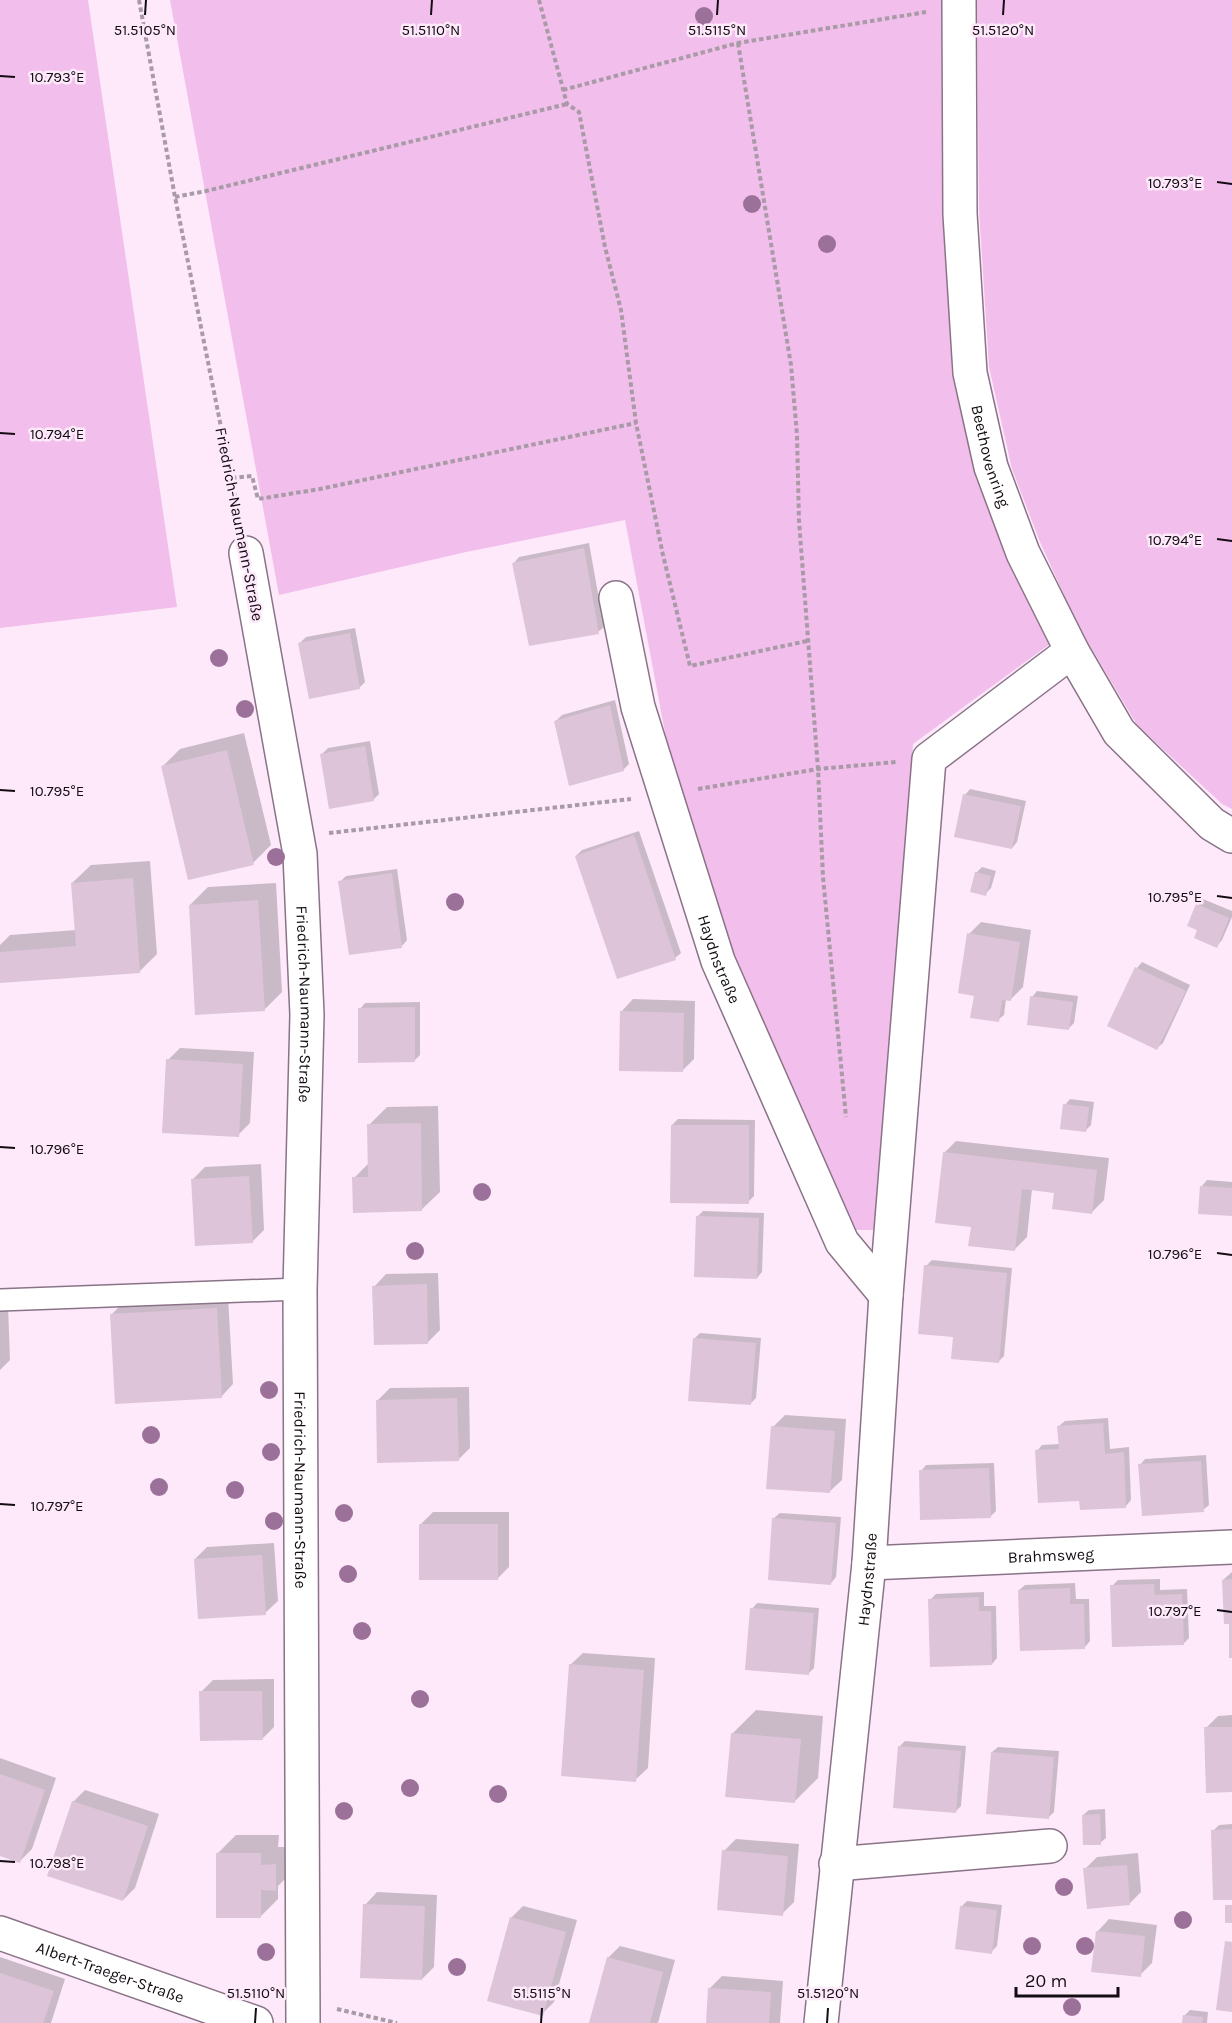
<svg xmlns="http://www.w3.org/2000/svg" width="1232" height="2023" font-family="Karla,sans-serif">
  <style>
    .green { fill: #f2beec }
    .shadow { fill: #0003 }
    .building { fill: #ddc4d9 }
    .lines { fill: none; stroke-linecap: round; stroke-linejoin: round }
    .service-casing { stroke: #8a7387; stroke-width: 24 }
    .minor-casing { stroke: #8a7387; stroke-width: 36 }
    .path { stroke: #a99aa7; stroke-width: 4; stroke-dasharray: 4.5 3; stroke-linecap: butt }
    .service { stroke: #fff; stroke-width: 21 }
    .minor { stroke: #fff; stroke-width: 33 }
    .tree { fill: #9c7199 }
    .ticks { fill: none; stroke: #140c13; stroke-width: 2 }
    .labels { text-anchor: middle; stroke-width: 5; stroke-linejoin: round; paint-order: stroke }
    .street-label { font-size: 16px; fill: #140c13; stroke: #fde9fa }
    .ticks-label { font-size: 15px; text-anchor: middle; fill: #140c13; stroke: #fde9fa; stroke-width: 5; stroke-linejoin: round; paint-order: stroke }
  </style>
  <rect width="100%" height="100%" fill="#fde9fa"/>
  <g class="green">
    <polygon points="0,0 88,0 177,607 0,628"/>
    <polygon points="170,0 942,0 945,218 952,375 976,478 1010,563 1050,644 913,744 881,1230 848,1230 732,961 673,775 625,520 466,552 279,595"/>
    <polygon points="977,0 1232,0 1232,809 1222,804 1137,725 1078,626 1040,542 1012,469 989,367 979,209"/>
  </g>
  <g class="shadow">
    <polygon points="589,543 604,627 598,632 514,563 519,557"/>
    <polygon points="355,628 365,682 359,688 300,643 306,637"/>
    <polygon points="615,700 629,764 623,770 556,721 562,715"/>
    <polygon points="244,733 271,845 253,863 162,767 180,749"/>
    <polygon points="370,741 379,794 373,800 322,754 328,748"/>
    <polygon points="970,789 1026,801 1017,842 1012,848 965,795"/>
    <polygon points="639,831 681,953 675,958 576,856 582,850"/>
    <polygon points="150,861 157,954 139,972 0,982 0,945 10,935 76,930 72,883 91,865"/>
    <polygon points="982,867 996,871 991,888 985,894 976,873"/>
    <polygon points="397,869 407,940 402,946 340,882 346,876"/>
    <polygon points="276,883 282,992 264,1010 190,905 208,887"/>
    <polygon points="1203,899 1232,911 1232,917 1222,940 1217,946 1199,930 1198,905"/>
    <polygon points="981,922 1031,930 1023,987 1010,1000 1006,999 1004,1015 998,1020 969,934"/>
    <polygon points="1142,962 1190,985 1163,1043 1157,1048 1137,968"/>
    <polygon points="1037,991 1078,996 1074,1023 1069,1028 1032,997"/>
    <polygon points="633,999 695,1001 694,1059 682,1071 621,1012"/>
    <polygon points="420,1002 420,1055 414,1061 360,1009 365,1003"/>
    <polygon points="180,1048 254,1052 250,1123 238,1135 168,1060"/>
    <polygon points="1070,1099 1094,1102 1091,1125 1085,1131 1065,1105"/>
    <polygon points="438,1106 440,1192 421,1210 354,1178 370,1162 369,1125 387,1107"/>
    <polygon points="678,1119 755,1120 754,1196 748,1202 672,1125"/>
    <polygon points="956,1141 1109,1158 1104,1200 1092,1212 1055,1192 1032,1189 1027,1237 1015,1249 972,1225 944,1153"/>
    <polygon points="261,1164 264,1230 252,1242 192,1180 205,1167"/>
    <polygon points="1207,1180 1232,1182 1232,1215 1202,1186"/>
    <polygon points="703,1211 764,1213 762,1272 757,1278 697,1217"/>
    <polygon points="932,1260 1012,1268 1004,1356 998,1362 955,1336 926,1266"/>
    <polygon points="438,1273 440,1330 428,1342 374,1287 386,1274"/>
    <polygon points="228,1297 233,1384 221,1397 111,1315 123,1303"/>
    <polygon points="0,1305 8,1305 10,1360 0,1370"/>
    <polygon points="700,1333 761,1338 756,1398 750,1404 694,1339"/>
    <polygon points="469,1387 470,1448 458,1460 378,1400 390,1388"/>
    <polygon points="785,1415 846,1419 842,1480 829,1492 773,1427"/>
    <polygon points="1108,1418 1110,1449 1129,1447 1131,1500 1126,1506 1080,1499 1037,1451 1042,1445 1060,1444 1059,1426 1065,1421"/>
    <polygon points="1206,1455 1209,1505 1203,1510 1140,1465 1145,1459"/>
    <polygon points="994,1463 996,1511 990,1517 921,1471 926,1465"/>
    <polygon points="433,1512 509,1512 509,1567 497,1579 421,1524"/>
    <polygon points="780,1513 841,1517 836,1577 831,1583 774,1518"/>
    <polygon points="274,1543 278,1601 265,1613 195,1559 207,1547"/>
    <polygon points="1232,1572 1232,1656 1230,1622 1223,1580"/>
    <polygon points="1160,1579 1160,1590 1187,1589 1189,1638 1183,1644 1112,1586 1118,1580"/>
    <polygon points="1075,1583 1076,1599 1089,1599 1090,1641 1085,1647 1019,1590 1025,1585"/>
    <polygon points="984,1592 984,1606 996,1606 997,1658 992,1664 930,1600 936,1594"/>
    <polygon points="757,1603 819,1608 814,1668 808,1674 752,1609"/>
    <polygon points="583,1653 655,1658 648,1768 635,1780 570,1665"/>
    <polygon points="274,1679 274,1727 262,1739 201,1692 213,1680"/>
    <polygon points="756,1710 823,1716 818,1778 794,1802 733,1733"/>
    <polygon points="1232,1715 1232,1791 1206,1728 1218,1716"/>
    <polygon points="905,1741 966,1746 961,1806 955,1812 899,1747"/>
    <polygon points="998,1747 1059,1751 1054,1812 1049,1817 992,1752"/>
    <polygon points="0,1758 56,1778 32,1849 20,1861 0,1855"/>
    <polygon points="85,1790 159,1814 135,1888 123,1900 73,1802"/>
    <polygon points="1105,1809 1106,1838 1100,1843 1083,1815 1089,1810"/>
    <polygon points="1232,1824 1232,1899 1213,1831 1219,1825"/>
    <polygon points="236,1835 279,1835 278,1847 293,1847 293,1871 278,1886 278,1899 260,1917 218,1853"/>
    <polygon points="736,1839 799,1844 794,1902 782,1914 724,1851"/>
    <polygon points="1138,1853 1141,1892 1129,1904 1085,1869 1097,1857"/>
    <polygon points="377,1892 437,1895 434,1967 422,1979 365,1905"/>
    <polygon points="967,1901 1002,1905 997,1946 991,1952 961,1907"/>
    <polygon points="523,1906 577,1920 554,2002 542,2014 511,1918"/>
    <polygon points="1109,1919 1157,1925 1152,1963 1140,1975 1097,1932"/>
    <polygon points="620,1946 675,1960 658,2023 591,2023 608,1958"/>
    <polygon points="0,1957 65,1979 51,2023 0,2023"/>
    <polygon points="722,1976 783,1981 780,2023 707,2023 710,1988"/>
    <polygon points="1190,2010 1208,2012 1207,2023 1183,2023 1184,2016"/>
  </g>
  <g class="building">
    <polygon points="584,548 599,634 529,646 512,563"/>
    <polygon points="350,633 360,689 309,699 298,643"/>
    <polygon points="610,705 624,771 569,786 554,721"/>
    <polygon points="365,746 374,801 329,809 320,754"/>
    <polygon points="227,750 254,865 188,880 161,766"/>
    <polygon points="963,794 1021,806 1012,849 954,837"/>
    <polygon points="634,835 676,960 617,979 575,856"/>
    <polygon points="975,872 991,876 986,896 970,892"/>
    <polygon points="392,873 402,948 349,955 338,881"/>
    <polygon points="133,878 140,973 0,983 0,952 76,946 71,883"/>
    <polygon points="258,900 265,1011 195,1015 189,905"/>
    <polygon points="1196,904 1229,918 1217,948 1194,938 1197,930 1187,926"/>
    <polygon points="967,933 1020,942 1011,1001 1002,1000 999,1022 970,1018 974,996 958,993"/>
    <polygon points="1135,967 1186,991 1157,1050 1107,1026"/>
    <polygon points="1030,996 1073,1002 1069,1030 1027,1025"/>
    <polygon points="415,1007 415,1062 358,1063 358,1008"/>
    <polygon points="620,1011 684,1013 683,1072 619,1071"/>
    <polygon points="166,1059 243,1064 239,1137 162,1133"/>
    <polygon points="1063,1104 1089,1107 1086,1132 1060,1129"/>
    <polygon points="421,1123 422,1211 353,1213 352,1177 368,1177 367,1124"/>
    <polygon points="671,1125 749,1125 749,1204 670,1203"/>
    <polygon points="943,1152 1097,1170 1092,1214 1052,1209 1054,1193 1022,1189 1015,1251 968,1246 971,1227 935,1223"/>
    <polygon points="249,1176 253,1243 195,1246 191,1179"/>
    <polygon points="1200,1186 1232,1188 1232,1216 1198,1214"/>
    <polygon points="696,1216 759,1218 757,1279 694,1277"/>
    <polygon points="924,1265 1007,1273 999,1363 951,1359 953,1337 918,1334"/>
    <polygon points="427,1284 428,1344 374,1345 372,1286"/>
    <polygon points="217,1308 222,1398 115,1404 110,1314"/>
    <polygon points="693,1338 756,1343 751,1405 688,1401"/>
    <polygon points="457,1398 459,1461 377,1463 376,1400"/>
    <polygon points="1103,1423 1105,1454 1124,1452 1126,1508 1080,1510 1079,1501 1038,1503 1035,1450 1059,1449 1057,1426"/>
    <polygon points="771,1426 835,1431 830,1493 766,1489"/>
    <polygon points="1201,1461 1204,1512 1142,1516 1138,1464"/>
    <polygon points="989,1468 991,1518 920,1520 919,1470"/>
    <polygon points="772,1518 836,1523 831,1585 768,1580"/>
    <rect x="419" y="1524" width="79" height="56"/>
    <polygon points="262,1555 266,1615 198,1619 194,1559"/>
    <polygon points="1232,1579 1232,1658 1229,1658 1229,1624 1224,1624 1222,1580"/>
    <polygon points="1154,1584 1155,1595 1182,1594 1184,1645 1112,1647 1110,1585"/>
    <polygon points="1070,1588 1070,1604 1084,1604 1085,1649 1020,1651 1018,1590"/>
    <polygon points="979,1597 979,1611 991,1611 992,1665 930,1667 928,1599"/>
    <polygon points="750,1608 814,1613 809,1675 745,1670"/>
    <polygon points="569,1664 644,1670 636,1782 561,1776"/>
    <polygon points="199,1691 262,1691 263,1740 200,1741"/>
    <polygon points="1204,1727 1232,1727 1232,1792 1206,1793"/>
    <polygon points="731,1733 801,1739 795,1803 725,1797"/>
    <polygon points="898,1746 961,1751 956,1813 893,1808"/>
    <polygon points="991,1752 1054,1757 1049,1819 986,1814"/>
    <polygon points="0,1774 45,1790 20,1863 0,1856"/>
    <polygon points="72,1801 148,1826 123,1901 47,1876"/>
    <polygon points="1100,1814 1101,1845 1083,1845 1082,1815"/>
    <polygon points="1232,1829 1232,1900 1213,1900 1211,1830"/>
    <polygon points="722,1850 788,1856 783,1916 717,1910"/>
    <polygon points="216,1853 261,1853 261,1865 276,1864 276,1891 261,1890 261,1918 216,1918"/>
    <polygon points="1127,1865 1130,1905 1087,1909 1083,1868"/>
    <polygon points="363,1904 425,1906 422,1980 360,1978"/>
    <rect x="1225" y="1905" width="7" height="18"/>
    <polygon points="960,1906 997,1910 992,1954 955,1949"/>
    <polygon points="510,1917 566,1932 543,2016 487,2001"/>
    <polygon points="1096,1931 1145,1936 1141,1977 1091,1972"/>
    <polygon points="1225,1941 1232,1942 1232,2012 1216,2010"/>
    <polygon points="607,1957 663,1972 650,2023 589,2023"/>
    <polygon points="0,1973 54,1991 43,2023 0,2023"/>
    <polygon points="708,1988 771,1992 769,2023 706,2023"/>
    <polygon points="1183,2015 1203,2017 1202,2023 1182,2023"/>
  </g>
  <g class="lines">
    <g class="service-casing">
      <polyline id="service" points="0,1300 300,1289"/>
    </g>
    <g class="minor-casing">
      <g id="minor">
        <path id="s1" d="M959,0L960,214L970,373L991,467L1023,553L1072,651L1119,732L1212,824L1232,836"/>
        <path id="s2" d="M246,553L300,854L307,1015L300,1289L303,2023"/>
        <path id="s3" d="M616,598L638,707L718,961L842,1242L886,1295"/>
        <path id="s4" d="M869,1563L1232,1547"/>
        <polyline points="836,1864 1050,1846"/>
        <path id="s5" d="M0,1933L256,2023"/>
        <path id="s6" d="M821,2023L869,1563L886,1295L929,759L1072,651"/>
      </g>
    </g>
    <g class="path">
      <polyline points="139,0 175,197 240,522"/>
      <polyline points="539,0 567,104 579,112 605,247 621,310 636,423 663,555 690,666 807,641"/>
      <polyline points="738,43 791,365 797,435 799,521 818,769 823,877 846,1117"/>
      <polyline points="563,90 738,43 926,12"/>
      <polyline points="175,197 206,191 567,104"/>
      <polyline points="232,478 252,476 258,499 320,489 636,423"/>
      <polyline points="698,789 818,769 896,762"/>
      <polyline points="329,833 631,799"/>
      <polyline points="337,2009 397,2023"/>
    </g>
    <use href="#service" class="service"/>
    <use href="#minor" class="minor"/>
  </g>
  <g class="tree">
    <circle cx="704" cy="16" r="9"/>
    <circle cx="752" cy="204" r="9"/>
    <circle cx="827" cy="244" r="9"/>
    <circle cx="219" cy="658" r="9"/>
    <circle cx="245" cy="709" r="9"/>
    <circle cx="276" cy="857" r="9"/>
    <circle cx="455" cy="902" r="9"/>
    <circle cx="482" cy="1192" r="9"/>
    <circle cx="415" cy="1251" r="9"/>
    <circle cx="269" cy="1390" r="9"/>
    <circle cx="151" cy="1435" r="9"/>
    <circle cx="271" cy="1452" r="9"/>
    <circle cx="159" cy="1487" r="9"/>
    <circle cx="235" cy="1490" r="9"/>
    <circle cx="344" cy="1513" r="9"/>
    <circle cx="274" cy="1521" r="9"/>
    <circle cx="348" cy="1574" r="9"/>
    <circle cx="362" cy="1631" r="9"/>
    <circle cx="420" cy="1699" r="9"/>
    <circle cx="410" cy="1788" r="9"/>
    <circle cx="498" cy="1794" r="9"/>
    <circle cx="344" cy="1811" r="9"/>
    <circle cx="1064" cy="1887" r="9"/>
    <circle cx="1183" cy="1920" r="9"/>
    <circle cx="1032" cy="1946" r="9"/>
    <circle cx="1085" cy="1946" r="9"/>
    <circle cx="266" cy="1952" r="9"/>
    <circle cx="457" cy="1967" r="9"/>
    <circle cx="1072" cy="2007" r="9"/>
  </g>
  <path class="ticks" d="M145,15L146,0M431,15L432,0M717,15L718,0M1003,15L1004,0M0,76L15,77M1217,182L1232,184M0,433L15,434M1217,539L1232,541M0,790L15,791M1217,896L1232,898M0,1147L15,1148M1217,1253L1232,1255M0,1504L15,1505M1217,1610L1232,1612M0,1861L15,1862M255,2023L256,2008M541,2023L542,2008M827,2023L828,2008"/>
  <g class="labels">
    <g class="street-label">
      <text dy="6" stroke="none"><textPath href="#s1" startOffset="459">Beethovenring</textPath></text>
      <text transform="translate(240 524) rotate(79)" y="6">Friedrich-Naumann-Straße</text>
      <text dy="6" stroke="none"><textPath href="#s3" startOffset="376">Haydnstraße</textPath></text>
      <text dy="6" stroke="none"><textPath href="#s2" startOffset="456">Friedrich-Naumann-Straße</textPath></text>
      <text dy="6" stroke="none"><textPath href="#s2" startOffset="942">Friedrich-Naumann-Straße</textPath></text>
      <text dy="6" stroke="none"><textPath href="#s4" startOffset="182">Brahmsweg</textPath></text>
      <text dy="6" stroke="none"><textPath href="#s6" startOffset="446">Haydnstraße</textPath></text>
      <text dy="6" stroke="none"><textPath href="#s5" startOffset="117">Albert-Traeger-Straße</textPath></text>
    </g>
  </g>
  <g class="ticks-label">
    <text x="145" y="35">51.5105°N</text>
    <text x="717" y="35">51.5115°N</text>
    <text x="431" y="35">51.5110°N</text>
    <text x="1003" y="35">51.5120°N</text>
    <text x="57" y="82">10.793°E</text>
    <text x="1175" y="188">10.793°E</text>
    <text x="57" y="439">10.794°E</text>
    <text x="1175" y="545">10.794°E</text>
    <text x="57" y="796">10.795°E</text>
    <text x="1175" y="902">10.795°E</text>
    <text x="57" y="1154">10.796°E</text>
    <text x="1175" y="1259">10.796°E</text>
    <text x="57" y="1511">10.797°E</text>
    <text x="1175" y="1616">10.797°E</text>
    <text x="57" y="1868">10.798°E</text>
    <text x="256" y="1998">51.5110°N</text>
    <text x="542" y="1998">51.5115°N</text>
    <text x="828" y="1998">51.5120°N</text>
  </g>
  <path d="M1016 1987v9h102v-9" fill="none" stroke="#140c13" stroke-width="3"/>
  <text x="1025" y="1987" font-size="18" fill="#140c13" stroke="#fde9fa" stroke-width="4.5" paint-order="stroke">20 m</text>
</svg>
